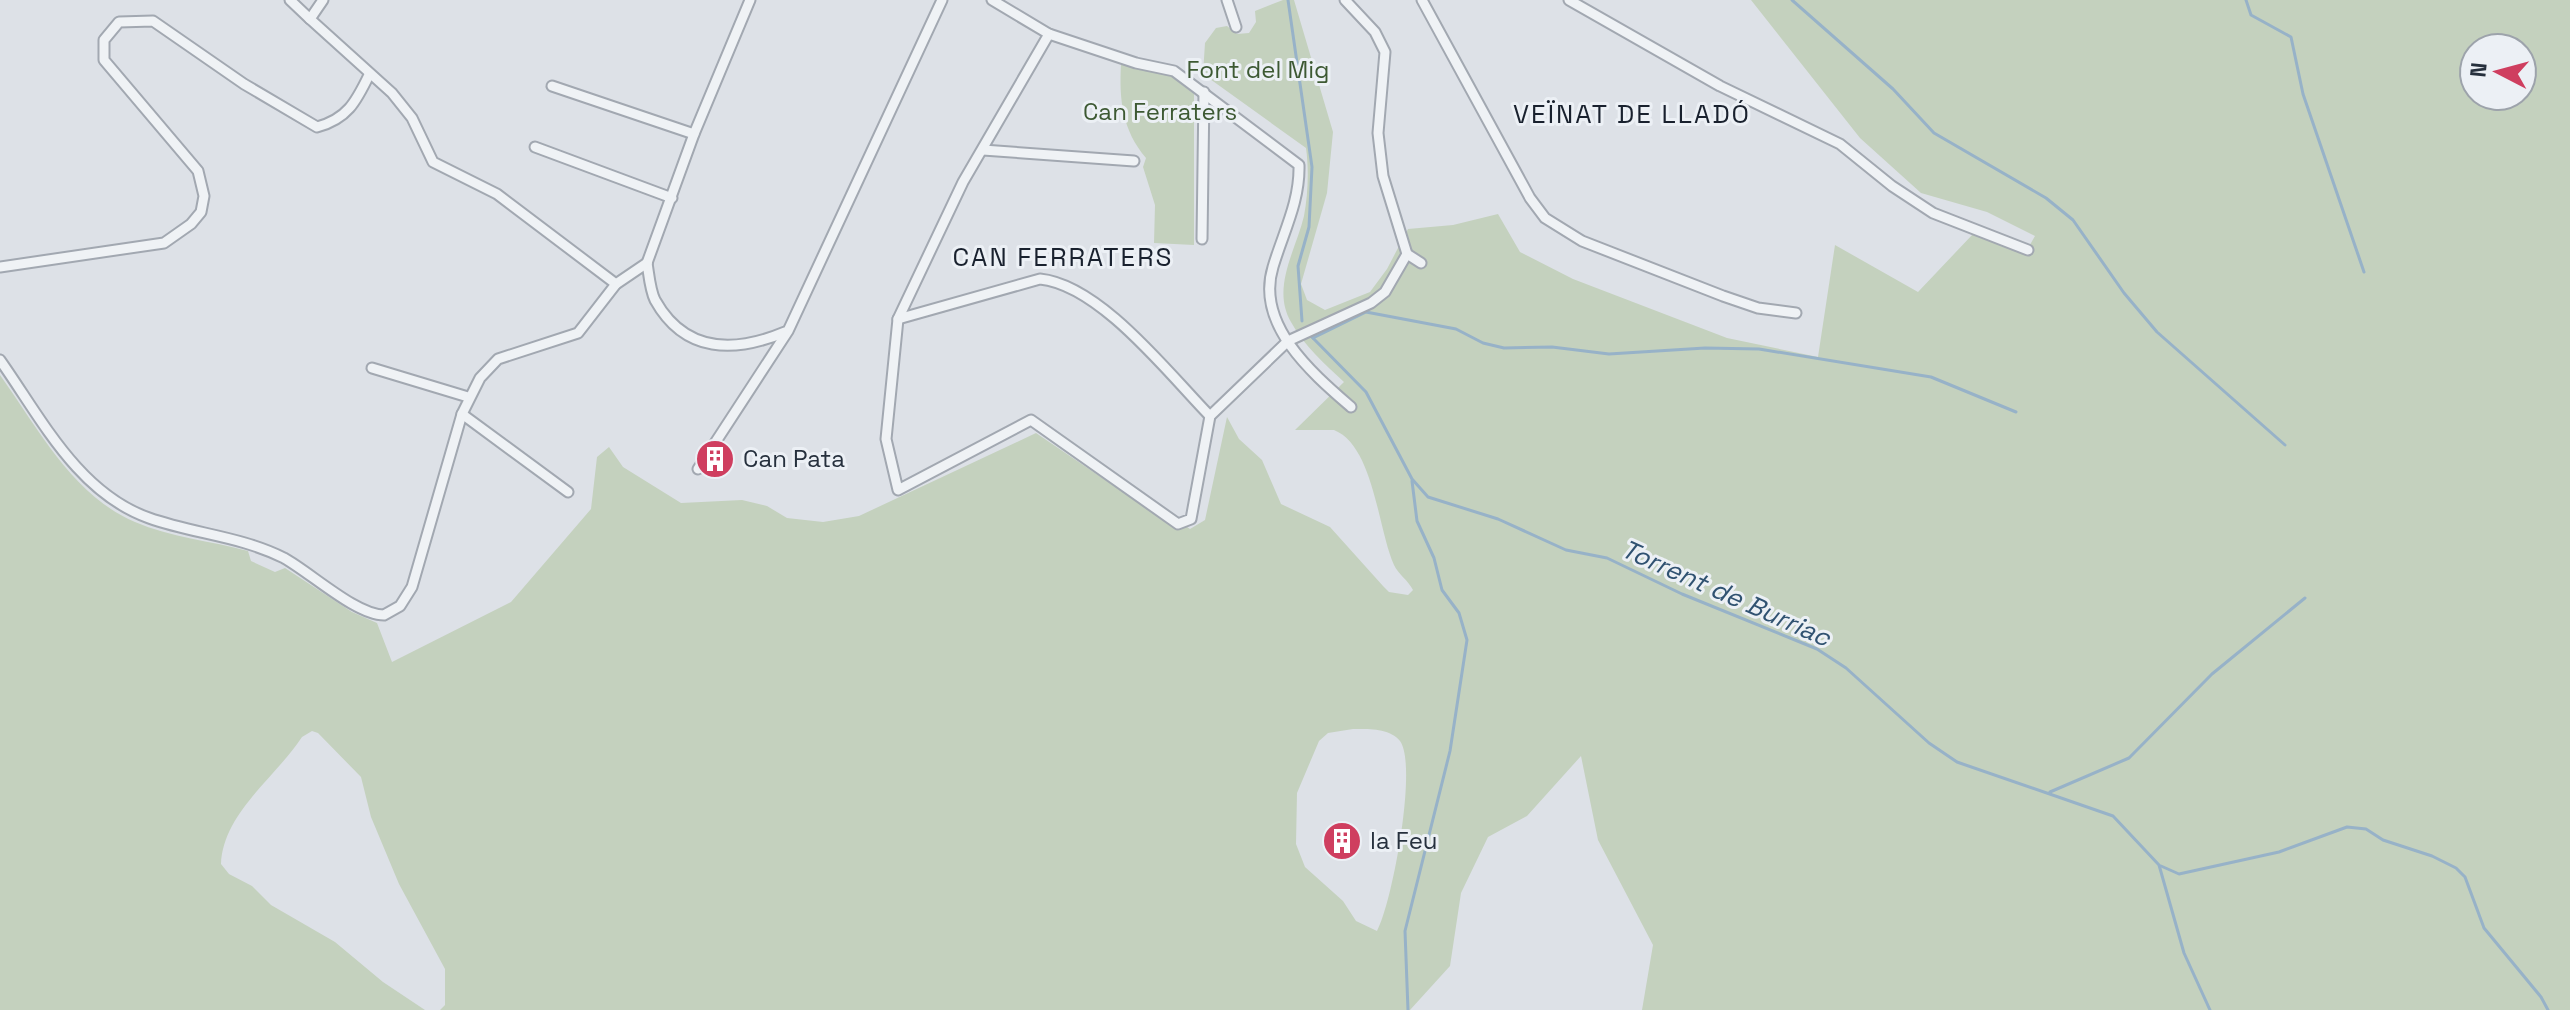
<svg xmlns="http://www.w3.org/2000/svg" width="2570" height="1010" font-family="'Space Grotesk',sans-serif">
  <style>
    .green { fill: #c4d1be; fill-rule: evenodd }
    .lines { fill: none; stroke-linecap: round; stroke-linejoin: round }
    .stream { stroke: #97b2c8; stroke-width: 3 }
    .street-casing { stroke: #a2a8b1; stroke-width: 13 }
    .street { stroke: #eff2f5; stroke-width: 9 }
    .labels { text-anchor: middle; stroke-width: 6; stroke-linejoin: round; paint-order: stroke }
    .park-label { font-size: 24px; fill: #3d5933; stroke: #ecf0f5 }
    .poi-label { font-size: 24px; fill: #26303d; stroke: #ecf0f5; text-anchor: start }
    .neighbourhood-label { font-size: 26px; letter-spacing: 2px; fill: #19212e; stroke: #ecf0f5 }
    .water-label { font-size: 26px; font-style: italic; fill: #305271; stroke: #ecf0f5 }
  </style>
  <rect width="100%" height="100%" fill="#dde1e7"/>
  <g class="green">
    <path d="M1283,0H1294L1333,132L1327,193L1301,284L1307,300L1325,310L1370,292L1387,269L1408,229L1453,225L1498,214L1520,252L1573,279L1727,338L1818,357L1835,245L1918,292L1973,234L2027,250L2035,236L1987,212L1921,193L1860,138L1751,0H2570V1010H1642L1653,945L1598,840L1581,756L1527,816L1488,837L1461,893L1450,966L1410,1010H440L445,1005V969L399,884L371,817L361,777L318,733L312,731L302,737C276,777 223,813 221,864L229,874L252,886L271,905L335,942L383,982L425,1010H0V375C37,427 73,496 135,522C170,537 211,541 248,551L251,561L275,572L285,568L352,612L377,623L392,662L511,602L591,509L597,457L609,447L623,467L681,503L742,500L767,506L787,518L823,522L859,516L1036,433L1170,524L1177,520L1190,529L1205,520L1227,417L1239,439L1262,460L1281,504L1330,527L1383,586L1389,592L1408,595L1413,590C1408,580 1398,574 1394,565C1378,530 1374,446 1334,430H1295L1344,382C1325,364 1304,346 1291,322C1271,288 1296,250 1304,216C1308,195 1309,169 1306,148L1203,74L1205,43L1216,28L1227,26L1237,34L1249,33L1256,22L1255,11ZM2474,48H2522V96H2474ZM1353,729C1368,729 1390,728 1400,741C1418,765 1392,905 1377,931L1356,921L1343,901L1305,867L1296,844L1297,793L1319,741L1328,733Z"/>
    <path d="M1121,64L1171,76L1194,94V245L1154,243L1155,205L1143,167L1146,158C1122,130 1119,99 1121,64Z"/>
  </g>
  <g class="lines">
    <g class="stream">
      <polyline points="1288,0 1312,167 1309,227 1298,266 1302,321"/>
      <polyline points="1792,0 1893,89 1934,133 2046,198 2073,220 2124,293 2157,332 2285,445"/>
      <polyline points="2246,0 2251,15 2291,37 2303,94 2364,272"/>
      <polyline points="1310,335 1366,392 1412,479 1428,497 1498,519 1566,550 1607,558 1682,594 1817,649 1846,668 1929,743 1957,762 2113,816 2159,865 2184,953 2210,1010"/>
      <polyline points="1313,338 1366,312 1456,329 1483,343 1504,348 1552,347 1609,354 1705,348 1759,349 1931,377 2016,412"/>
      <polyline points="2050,792 2129,758 2212,674 2305,598"/>
      <polyline points="2161,866 2179,874 2279,852 2347,827 2366,829 2383,840 2432,856 2456,868 2465,877 2484,928 2541,997 2548,1010"/>
      <polyline points="1408,1010 1405,931 1450,751 1467,640 1459,613 1442,590 1434,558 1417,521 1412,481"/>
    </g>
    <g class="street-casing">
      <g id="street">
        <polyline points="290,0 310,19"/>
        <polyline points="323,0 310,19 392,93 412,118 433,162 497,194 616,284"/>
        <path d="M992,0L1049,34L1136,63L1174,71L1299,165C1300,202 1283,233 1273,267C1255,325 1313,374 1351,407"/>
        <polyline points="1227,0 1236,27"/>
        <polyline points="1345,0 1375,32 1385,52 1378,133 1383,176 1407,254"/>
        <polyline points="1422,0 1530,198 1545,218 1582,241 1723,296 1758,308 1796,313"/>
        <polyline points="1569,0 1720,86 1840,144 1892,186 1933,213 2028,250"/>
        <polyline points="1049,34 963,182 898,319 886,439 898,490 1031,420 1178,524 1191,519 1210,416 1288,341 1371,303 1385,292 1407,254"/>
        <polyline points="552,86 694,134"/>
        <polyline points="535,147 672,198"/>
        <polyline points="983,150 1134,161"/>
        <polyline points="1202,239 1204,92"/>
        <polyline points="1407,254 1421,263"/>
        <polyline points="647,263 694,134 750,0"/>
        <path d="M647,263C649,275 650,290 655,300C685,354 735,353 785,332"/>
        <path d="M0,267L164,243L191,224L201,212L204,196L198,171L104,60V40L119,22L153,21L244,84L317,127C347,119 356,102 369,75"/>
        <path d="M898,319L1040,279C1100,285 1168,373 1210,416"/>
        <path d="M0,360C41,418 78,493 149,518C194,534 240,536 284,558C311,573 356,615 384,615L400,606L412,587L462,414L480,378L498,359L578,333L616,284L647,263"/>
        <polyline points="372,368 468,397"/>
        <polyline points="462,414 568,492"/>
        <polyline points="698,469 788,331 942,0"/>
      </g>
    </g>
    <use href="#street" class="street"/>
  </g>
  <defs>
    <g id="building-disc" transform="scale(2)"><circle r="9.5" fill="#cf3e5f" stroke="#ecf0f5"/><path d="M-4-6H4V6H1V3H-1V6H-4ZM-2.5-4.3h1.7v1.8h-1.7ZM.8-4.3h1.7v1.8H.8ZM-2.5-1h1.7V.8h-1.7ZM.8-1h1.7V.8H.8Z" fill="#fff"/></g>
  </defs>
  <g fill-rule="evenodd">
    <use href="#building-disc" x="715" y="459"/>
    <use href="#building-disc" x="1342" y="841"/>
  </g>
  <g class="labels">
    <g class="park-label">
      <text x="1258" y="78">Font del Mig</text>
      <text x="1160" y="120">Can Ferraters</text>
    </g>
    <g class="poi-label">
      <text x="743" y="467">Can Pata</text>
      <text x="1370" y="849">la Feu</text>
    </g>
    <g class="neighbourhood-label">
      <text x="1632" y="123">VEÏNAT DE LLADÓ</text>
      <text x="1063" y="266">CAN FERRATERS</text>
    </g>
    <g class="water-label">
      <text transform="translate(1726 593) rotate(24)" y="9">Torrent de Burriac</text>
    </g>
  </g>
  <g transform="translate(2498 72) rotate(276)"><circle r="38" fill="#ecf0f5" stroke="#9da3ab" stroke-width="2"/>
  <path d="M0-6L14 30L0 20L-14 30Z" fill="#cf3e5f"/>
  <text y="-12" font-size="22" font-weight="bold" text-anchor="middle" fill="#26303d">N</text>
  </g>
</svg>
